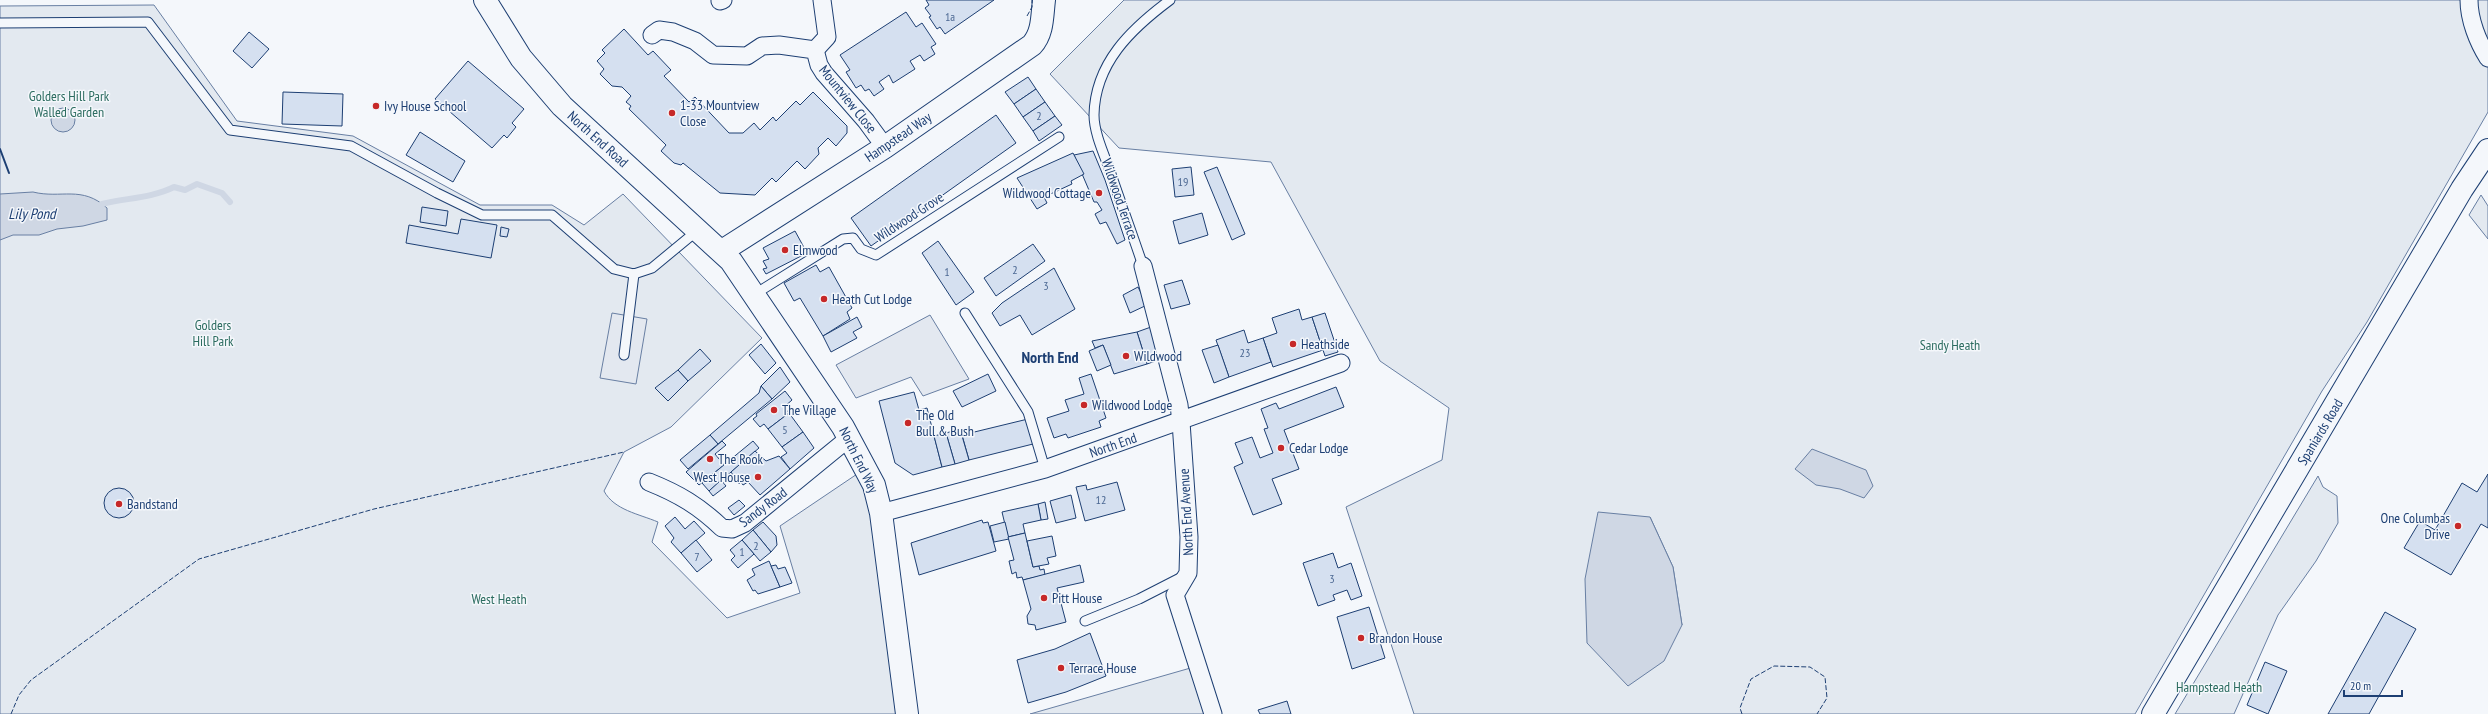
<svg xmlns="http://www.w3.org/2000/svg" width="2488" height="714" font-family="'PT Sans Narrow',sans-serif">
  <style>
    .green { fill: #e3e9f0; stroke: #687fa3; fill-rule: evenodd }
    .parking { fill: #e3e8f0; stroke: #687fa3 }
    .water { fill: #cfd7e4; stroke: #687fa3 }
    .lines { fill: none; stroke-linecap: round; stroke-linejoin: round }
    .stream { stroke: #cfd7e4; stroke-width: 6 }
    .building { fill: #d5e0f0; stroke: #1d3f73 }
    .lane-casing { stroke: #1d3f73; stroke-width: 11 }
    .street-casing { stroke: #1d3f73; stroke-width: 19 }
    .secondary-casing { stroke: #1d3f73; stroke-width: 24 }
    .primary-casing { stroke: #1d3f73; stroke-width: 24 }
    .lane { stroke: #f4f7fb; stroke-width: 9 }
    .street { stroke: #f4f7fb; stroke-width: 17 }
    .secondary { stroke: #f4f7fb; stroke-width: 22 }
    .primary { stroke: #f4f7fb; stroke-width: 22 }
    .fence { stroke: #1d3f73; stroke-width: 1; stroke-dasharray: 5 2; stroke-linecap: butt }
    .wall { stroke: #1d3f73; stroke-width: 2 }
    .poi-dot { fill: #c62828; stroke: #f4f7fb; stroke-width: 1.5 }
    .labels { text-anchor: middle; stroke-width: 3; stroke-linejoin: round; paint-order: stroke }
    .number-label { font-size: 12px; fill: #4b6792 }
    .park-label { font-size: 14px; fill: #2c6c60; stroke: #f4f7fb }
    .street-label { font-size: 14px; fill: #1d3f73; stroke: #f4f7fb }
    .poi-label { font-size: 14px; fill: #1d3f73; stroke: #f4f7fb; text-anchor: start }
    .water-label { font-size: 15px; font-style: italic; fill: #1d3f73; stroke: #f4f7fb }
    .quarter-label { font-size: 16px; font-weight: bold; fill: #1d3f73; stroke: #f4f7fb }
  </style>
  <rect width="100%" height="100%" fill="#f4f7fb"/>
  <g class="green">
    <path d="M1124,0H2488V112L2367,322L2322,391L2135,714H1414L1346,507L1442,460L1449,408L1380,361L1271,162L1119,148L1050,74ZM1650,517L1673,567L1682,625Z"/>
    <path d="M154,5L237,121L353,136L480,205H552L584,225L623,194L762,338L671,427L624,452L604,491C614,510 639,514 658,522L652,542L727,618L800,593L780,526L866,468L907,714H0V6Z"/>
    <polygon points="2481,195 2488,206 2488,239 2469,215"/>
    <polygon points="2318,476 2323,487 2337,496 2338,523 2316,561 2278,615 2234,714 2175,714"/>
    <polygon points="1194,667 1209,714 1030,714"/>
  </g>
  <g class="parking">
    <polygon points="612,313 647,319 636,384 600,378"/>
    <polygon points="930,315 969,379 923,396 911,377 856,398 836,365"/>
  </g>
  <g class="water">
    <circle cx="63" cy="120" r="12"/>
    <path d="M33,192C61,199 82,185 107,208V220L83,226L57,229L39,235H13L0,240V194Z"/>
    <polygon points="1812,449 1866,470 1873,486 1864,498 1840,489 1816,485 1795,469"/>
    <polygon points="1598,512 1650,517 1673,567 1682,625 1664,661 1628,686 1587,643 1585,579"/>
  </g>
  <g class="lines">
    <path class="stream" d="M102,204C126,198 152,198 174,187L185,190L197,184L222,193L230,202"/>
  </g>
  <g class="building">
    <polygon points="926,0 994,0 945,34 940,27 937,29 929,17 931,16 925,8 929,5"/>
    <polygon points="906,12 916,27 922,23 936,44 931,47 935,54 924,61 920,55 910,61 915,69 893,83 889,75 879,82 884,89 874,96 869,89 865,91 861,85 856,88 846,72 850,70 840,55"/>
    <polygon points="624,29 648,55 653,51 671,70 664,76 689,102 695,97 729,133 743,133 754,123 760,130 773,117 776,121 796,101 800,105 813,92 847,126 847,133 836,146 828,138 818,148 819,154 805,169 797,161 776,182 772,178 755,195 720,193 683,163 681,165 674,163 661,151 666,145 629,109 631,106 626,102 631,96 622,87 612,86 600,74 604,69 597,61 605,53 602,50"/>
    <polygon points="249,32 269,49 252,68 233,51"/>
    <polygon points="468,61 524,109 512,123 516,127 507,138 504,135 492,148 435,99"/>
    <polygon points="1028,77 1036,89 1014,104 1005,92"/>
    <polygon points="1036,89 1045,102 1023,117 1014,104"/>
    <polygon points="283,92 343,94 342,126 282,124"/>
    <polygon points="1045,102 1055,116 1033,131 1023,117"/>
    <polygon points="996,115 1016,143 871,246 851,218"/>
    <polygon points="1055,116 1062,125 1039,141 1033,131"/>
    <polygon points="420,132 465,161 453,182 406,155"/>
    <polygon points="1093,151 1105,180 1125,240 1117,244 1106,222 1100,224 1095,214 1102,210 1097,202 1094,202 1074,155"/>
    <polygon points="1073,153 1084,174 1071,181 1072,184 1044,197 1047,203 1037,209 1017,178"/>
    <polygon points="1191,167 1194,195 1175,197 1172,169"/>
    <polygon points="1217,167 1245,234 1232,240 1204,172"/>
    <polygon points="422,207 448,211 446,226 420,222"/>
    <polygon points="1202,213 1208,235 1179,244 1173,221"/>
    <polygon points="461,219 497,225 491,258 406,243 409,225 458,234"/>
    <polygon points="501,227 509,229 507,237 500,236"/>
    <polygon points="795,231 807,253 766,274 763,269 767,268 763,261 769,259 763,248"/>
    <polygon points="938,241 974,292 956,305 922,253"/>
    <polygon points="1033,244 1045,261 996,296 984,278"/>
    <polygon points="816,265 820,272 829,267 852,308 847,312 850,319 823,336 800,298 794,301 784,283"/>
    <polygon points="1054,268 1075,309 1032,335 1020,315 1000,326 992,313 1002,303"/>
    <polygon points="1182,280 1190,304 1171,309 1164,285"/>
    <polygon points="1138,287 1147,305 1130,313 1123,295"/>
    <polygon points="1299,309 1302,320 1312,317 1323,350 1273,367 1263,338 1277,333 1272,318"/>
    <polygon points="1325,313 1338,352 1325,356 1312,317"/>
    <polygon points="857,317 862,327 853,332 857,338 831,352 823,336"/>
    <polygon points="1151,327 1161,359 1147,364 1137,332"/>
    <polygon points="1244,330 1248,343 1263,338 1271,362 1229,377 1216,340"/>
    <polygon points="1137,332 1147,364 1114,374 1103,345 1095,348 1092,341"/>
    <polygon points="761,344 776,363 765,374 749,355"/>
    <polygon points="1103,345 1111,365 1097,371 1089,351"/>
    <polygon points="1218,345 1229,377 1214,383 1202,350"/>
    <polygon points="700,349 711,361 688,381 678,370"/>
    <polygon points="780,367 790,382 772,399 761,386"/>
    <polygon points="678,370 688,381 668,401 655,388"/>
    <polygon points="988,374 996,391 962,407 953,391"/>
    <polygon points="1091,374 1106,418 1099,421 1101,427 1068,438 1066,434 1054,438 1047,418 1069,411 1065,400 1084,394 1079,378"/>
    <polygon points="761,386 772,399 718,444 710,435 759,393"/>
    <polygon points="1336,387 1344,407 1284,430 1299,469 1272,479 1282,504 1253,515 1234,467 1243,463 1235,443 1252,437 1260,458 1273,453 1264,429 1268,428 1261,409 1276,403 1279,409"/>
    <polygon points="785,391 792,400 784,407 789,413 768,429 764,424 760,427 753,419 757,416 756,414"/>
    <polygon points="914,392 919,410 927,408 942,467 913,475 895,463 879,401"/>
    <polygon points="789,413 803,432 782,447 768,429"/>
    <polygon points="1028,419 1033,444 969,460 962,435"/>
    <polygon points="960,429 969,460 955,464 946,433"/>
    <polygon points="803,432 814,448 790,469 781,457 787,453 782,447"/>
    <polygon points="946,433 955,464 942,467 934,436"/>
    <polygon points="710,435 718,444 688,469 680,460"/>
    <polygon points="722,441 726,445 715,454 724,465 699,485 686,472"/>
    <polygon points="753,441 759,448 709,491 702,483"/>
    <polygon points="755,451 766,461 779,456 790,469 760,495 748,482 743,485 741,482 739,484 731,472"/>
    <polygon points="2488,474 2488,528 2481,524 2451,575 2404,548 2420,521 2435,530 2462,483 2477,492"/>
    <polygon points="721,480 726,486 713,496 709,491"/>
    <polygon points="1117,482 1125,510 1085,521 1076,487 1086,485 1087,490"/>
    <circle cx="119" cy="503" r="15"/>
    <polygon points="1071,495 1076,518 1056,523 1050,501"/>
    <polygon points="739,500 745,506 734,515 728,508"/>
    <polygon points="1045,502 1048,519 1041,520 1038,504"/>
    <polygon points="1038,504 1041,520 1023,524 1025,533 1008,537 1002,512"/>
    <polygon points="675,517 685,529 694,521 705,533 681,553 671,542 674,538 665,526"/>
    <polygon points="982,520 983,523 988,522 996,551 919,575 911,543"/>
    <polygon points="763,522 776,536 777,545 771,552 753,530"/>
    <polygon points="1005,522 1009,539 994,542 990,526"/>
    <polygon points="753,530 771,552 760,561 742,540"/>
    <polygon points="1025,533 1033,567 1039,566 1040,570 1044,569 1045,575 1023,580 1022,577 1017,578 1016,572 1012,574 1009,561 1014,560 1008,537"/>
    <polygon points="1052,536 1056,556 1047,558 1049,564 1033,567 1027,541"/>
    <polygon points="696,540 712,560 697,572 681,553"/>
    <polygon points="742,540 754,554 738,568 731,560 735,556 730,550"/>
    <polygon points="1333,553 1338,568 1351,563 1362,596 1351,600 1347,590 1333,595 1335,600 1318,606 1303,563"/>
    <polygon points="769,561 780,587 758,594 755,590 753,591 747,580 755,575 752,569"/>
    <polygon points="776,565 778,569 785,567 792,583 780,587 771,566"/>
    <polygon points="1080,565 1084,582 1057,588 1066,622 1036,630 1035,625 1028,624 1027,616 1031,609 1023,580"/>
    <polygon points="1369,607 1385,658 1352,669 1337,617"/>
    <polygon points="2385,612 2416,629 2369,714 2328,714"/>
    <polygon points="1090,633 1106,676 1066,692 1028,703 1017,660 1055,649"/>
    <polygon points="2265,662 2287,671 2268,714 2247,705"/>
    <polygon points="1287,701 1291,714 1260,714 1258,710"/>
  </g>
  <g class="lines">
    <g class="lane-casing">
      <g id="lane">
        <polyline points="0,23 148,22 230,130 351,146 437,193 482,215 552,215 614,269 634,274 652,268 698,230"/>
        <path d="M1143,266C1132,233 1120,201 1109,168C1103,152 1094,132 1094,115C1095,63 1131,29 1170,0"/>
        <polyline points="755,294 843,239 853,238 861,249 876,255 1059,137"/>
        <polyline points="965,313 1028,412 1045,469"/>
        <polyline points="624,355 634,274"/>
        <polyline points="1085,621 1139,599 1182,577"/>
      </g>
    </g>
    <g class="street-casing">
      <g id="street">
        <path d="M2469,0C2469,20 2478,42 2488,58"/>
        <polyline points="720,1 723,0"/>
        <polyline points="652,35 659,30 673,32 695,41 713,55 747,56 762,46 779,45 815,50 819,65 824,73 866,121 885,147"/>
        <polyline points="815,50 827,37 822,0"/>
        <polyline points="1143,266 1179,405 1181,422 1189,537 1188,573 1175,595 1213,714"/>
        <path d="M649,482C679,494 699,506 722,528L732,529L745,523L849,438"/>
        <polyline points="881,513 1045,469 1341,363"/>
      </g>
    </g>
    <g class="secondary-casing">
      <g id="secondary">
        <path d="M722,251L885,147L1032,45C1043,33 1042,16 1044,0"/>
        <polyline points="2153,714 2462,189 2488,150"/>
      </g>
    </g>
    <g class="primary-casing">
      <polyline id="primary" points="485,0 521,58 562,106 731,261 843,427 874,485 881,513 907,714"/>
    </g>
    <use href="#lane" class="lane"/>
    <use href="#street" class="street"/>
    <use href="#secondary" class="secondary"/>
    <use href="#primary" class="primary"/>
    <g class="fence">
      <polyline points="1027,16 1032,7 1032,0"/>
      <polyline points="11,714 19,695 31,680 199,559 374,509 624,452"/>
      <polyline points="1742,714 1740,708 1751,679 1774,666 1810,667 1825,677 1827,698 1817,714"/>
    </g>
    <polyline class="wall" points="0,149 9,173"/>
  </g>
  <g class="poi-dot">
    <circle cx="376" cy="106" r="4"/>
    <circle cx="672" cy="113" r="4"/>
    <circle cx="1099" cy="193" r="4"/>
    <circle cx="785" cy="250" r="4"/>
    <circle cx="824" cy="299" r="4"/>
    <circle cx="1293" cy="344" r="4"/>
    <circle cx="1126" cy="356" r="4"/>
    <circle cx="1084" cy="405" r="4"/>
    <circle cx="774" cy="410" r="4"/>
    <circle cx="908" cy="423" r="4"/>
    <circle cx="1281" cy="448" r="4"/>
    <circle cx="710" cy="459" r="4"/>
    <circle cx="758" cy="477" r="4"/>
    <circle cx="119" cy="504" r="4"/>
    <circle cx="2458" cy="526" r="4"/>
    <circle cx="1044" cy="598" r="4"/>
    <circle cx="1361" cy="638" r="4"/>
    <circle cx="1061" cy="668" r="4"/>
  </g>
  <g class="labels">
    <g class="number-label">
      <text x="950" y="21">1a</text>
      <text x="1039" y="120">2</text>
      <text x="1183" y="186">19</text>
      <text x="1015" y="274">2</text>
      <text x="947" y="276">1</text>
      <text x="1046" y="290">3</text>
      <text x="1245" y="357">23</text>
      <text x="785" y="434">5</text>
      <text x="1101" y="504">12</text>
      <text x="756" y="550">2</text>
      <text x="742" y="556">1</text>
      <text x="697" y="561">7</text>
      <text x="1332" y="583">3</text>
    </g>
    <g class="park-label">
      <text x="69" y="101">Golders Hill Park<tspan x="69" dy="16">Walled Garden</tspan></text>
      <text x="213" y="330">Golders<tspan x="213" dy="16">Hill Park</tspan></text>
      <text x="1950" y="350">Sandy Heath</text>
      <text x="499" y="604">West Heath</text>
      <text x="2219" y="692">Hampstead Heath</text>
    </g>
    <g class="street-label">
      <text transform="translate(848 99) rotate(51)" y="5">Mountview Close</text>
      <text transform="translate(898 137) rotate(-34)" y="5">Hampstead Way</text>
      <text transform="translate(598 139) rotate(42)" y="5">North End Road</text>
      <text transform="translate(1120 199) rotate(71)" y="5">Wildwood Terrace</text>
      <text transform="translate(909 217) rotate(-33)" y="5">Wildwood Grove</text>
      <text transform="translate(2320 432) rotate(-59)" y="5">Spaniards Road</text>
      <text transform="translate(1113 445) rotate(-19)" y="5">North End</text>
      <text transform="translate(859 460) rotate(64)" y="5">North End Way</text>
      <text transform="translate(763 507) rotate(-37)" y="5">Sandy Road</text>
      <text transform="translate(1186 512) rotate(-93)" y="5">North End Avenue</text>
    </g>
    <g class="poi-label">
      <text x="680" y="110">1-33 Mountview<tspan x="680" dy="16">Close</tspan></text>
      <text x="384" y="111">Ivy House School</text>
      <text x="1091" y="198" text-anchor="end">Wildwood Cottage</text>
      <text x="793" y="255">Elmwood</text>
      <text x="832" y="304">Heath Cut Lodge</text>
      <text x="1301" y="349">Heathside</text>
      <text x="1134" y="361">Wildwood</text>
      <text x="1092" y="410">Wildwood Lodge</text>
      <text x="782" y="415">The Village</text>
      <text x="916" y="420">The Old<tspan x="916" dy="16">Bull &amp; Bush</tspan></text>
      <text x="1289" y="453">Cedar Lodge</text>
      <text x="718" y="464">The Rook</text>
      <text x="750" y="482" text-anchor="end">West House</text>
      <text x="127" y="509">Bandstand</text>
      <text x="2450" y="523" text-anchor="end">One Columbas<tspan x="2450" dy="16">Drive</tspan></text>
      <text x="1052" y="603">Pitt House</text>
      <text x="1369" y="643">Brandon House</text>
      <text x="1069" y="673">Terrace House</text>
    </g>
    <g class="water-label">
      <text x="32" y="219">Lily Pond</text>
    </g>
    <g class="quarter-label">
      <text x="1050" y="363">North End</text>
    </g>
  </g>
  <path d="M2344 690v6h58v-6" fill="none" stroke="#1d3f73" stroke-width="2"/>
  <text x="2350" y="690" font-size="12" fill="#1d3f73" stroke="#f4f7fb" stroke-width="3" paint-order="stroke">20 m</text>
</svg>
